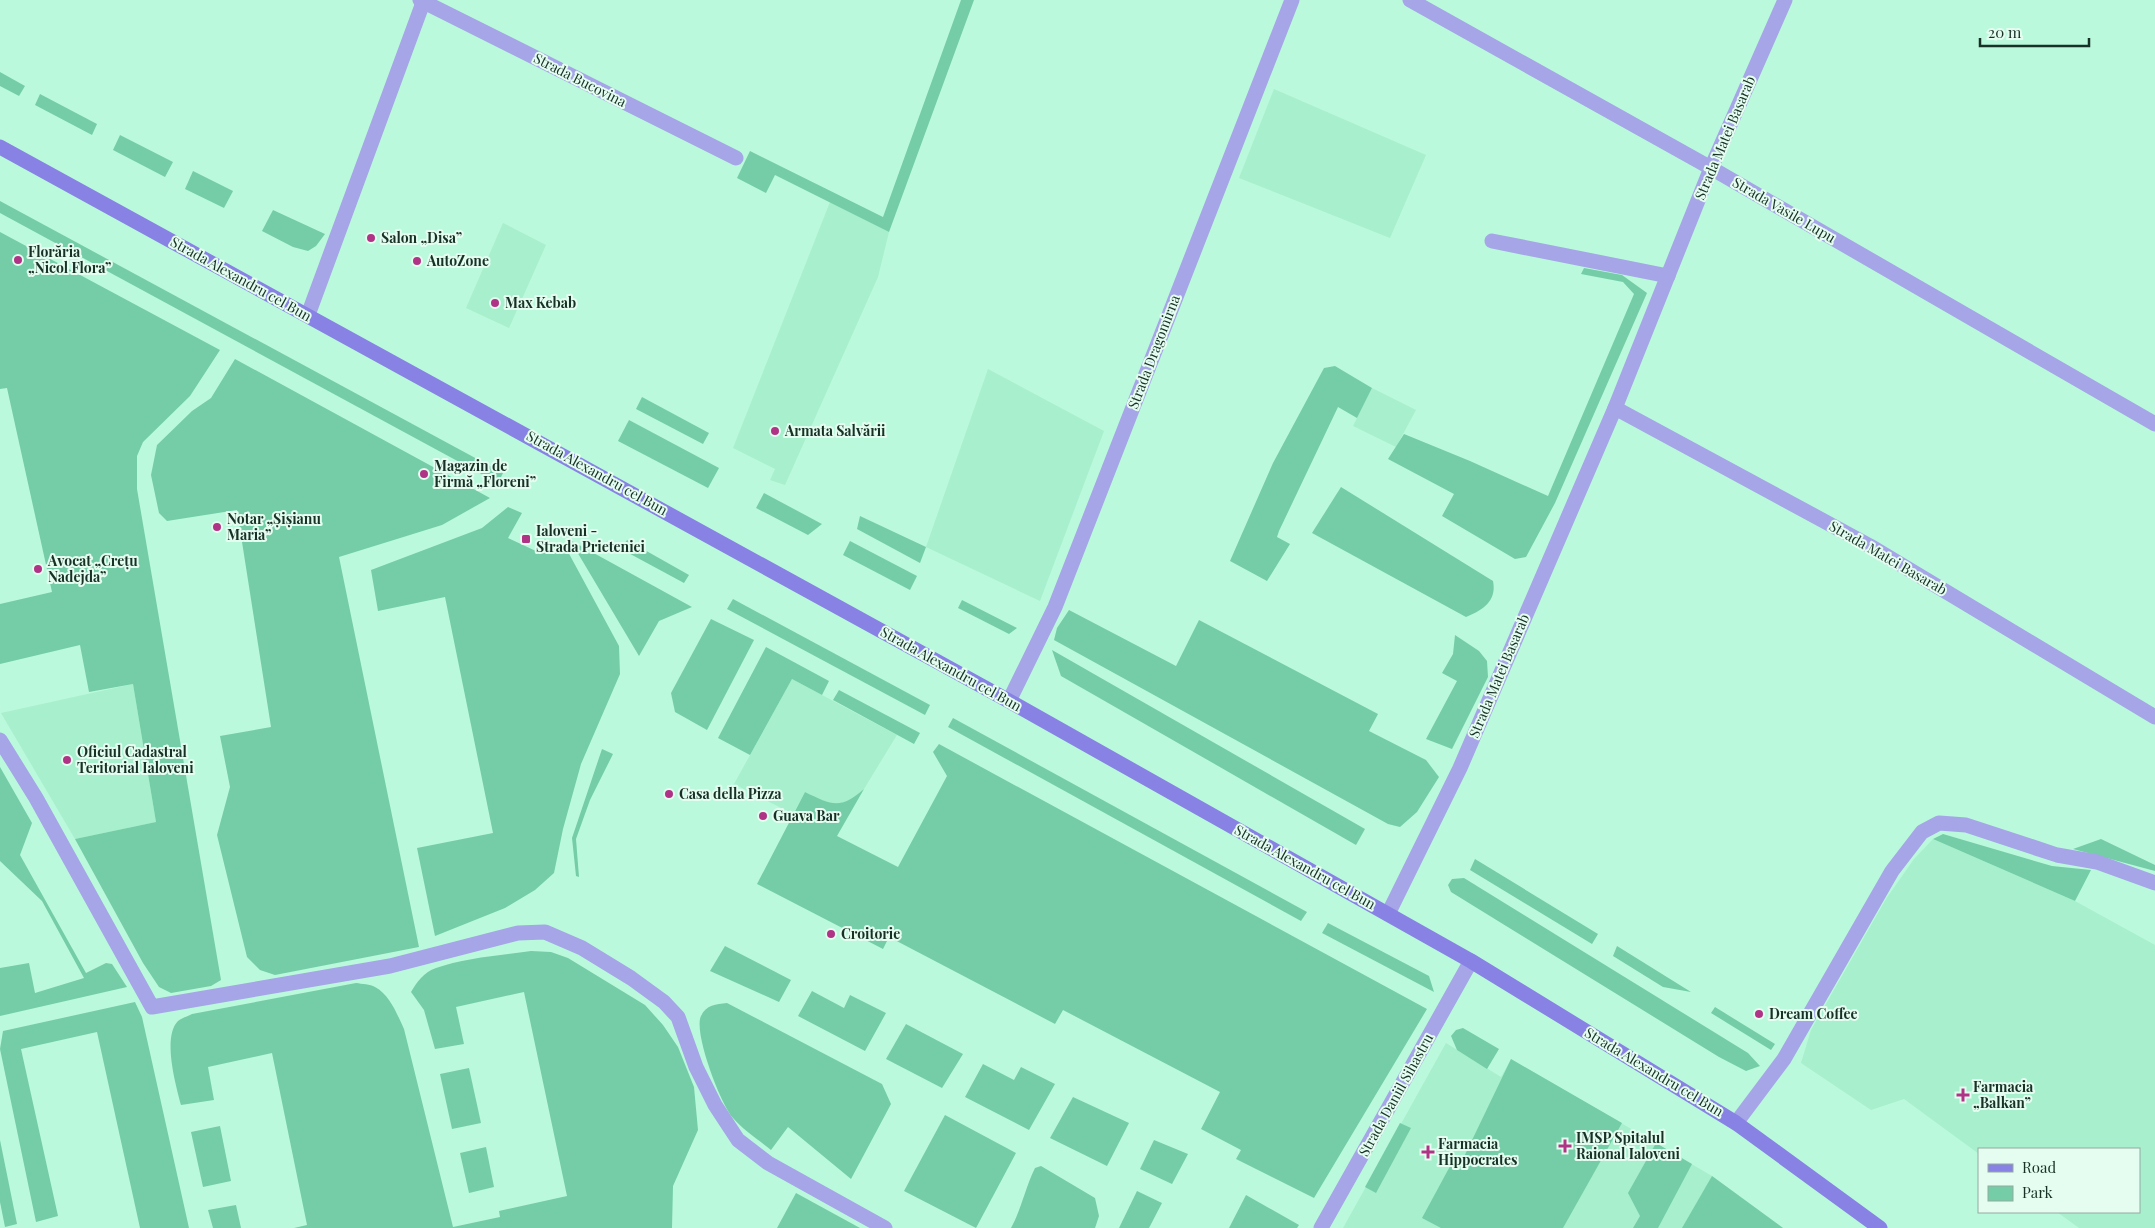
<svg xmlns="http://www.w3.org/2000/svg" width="2155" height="1228" font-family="'Playfair Display',serif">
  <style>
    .built { fill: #a7efcd }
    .green { fill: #74cda6 }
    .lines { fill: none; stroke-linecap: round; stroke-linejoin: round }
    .lane { stroke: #a5a5e7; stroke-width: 15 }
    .street { stroke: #a5a5e7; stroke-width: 15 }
    .secondary { stroke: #8782e4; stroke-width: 15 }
    .poi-dot { fill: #b03486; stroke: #e5fdf1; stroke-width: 2 }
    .labels { text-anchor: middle; stroke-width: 4; stroke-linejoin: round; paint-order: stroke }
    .street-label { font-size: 14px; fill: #173126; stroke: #e5fdf1 }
    .poi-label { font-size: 14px; font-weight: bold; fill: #173126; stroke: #e5fdf1; text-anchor: start }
  </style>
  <rect width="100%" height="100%" fill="#bbf9dc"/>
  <g class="built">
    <polygon points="1274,89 1426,155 1390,238 1239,178"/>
    <polygon points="830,202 889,232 878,277 785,485 770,480 775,469 733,448"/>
    <polygon points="503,223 546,245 509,328 466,308"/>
    <polygon points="988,369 1104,431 1040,601 926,547"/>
    <polygon points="1372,388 1416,410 1396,447 1353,426"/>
    <polygon points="792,679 897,735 864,789 852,799 838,805 827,803 805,792 793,814 734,784"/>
    <polygon points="133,684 156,822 75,839 1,713"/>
    <polygon points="1933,839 2075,901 2155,945 2155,1228 2079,1228 2057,1212 2139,1212 2139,1149 1979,1149 1979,1154 1904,1099 1871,1110 1801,1063 1811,1030 1886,899 1914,859"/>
    <polygon points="1446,1043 1501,1077 1511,1059 1712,1176 1783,1228 1343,1228"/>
  </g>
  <g class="green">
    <polygon points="961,0 974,0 889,232 775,175 766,193 737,178 750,151 883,217"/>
    <polygon points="0,72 25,86 19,96 0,86"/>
    <polygon points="40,94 97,124 92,135 35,105"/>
    <polygon points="120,135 173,162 165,177 113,150"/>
    <polygon points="193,171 233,191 224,208 185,189"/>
    <polygon points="0,201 503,473 498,483 0,213"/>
    <polygon points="273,210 325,234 316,246 308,251 293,247 262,231"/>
    <polygon points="0,232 220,350 190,396 143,442 137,456 137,489 221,980 211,986 171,993 159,987 143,963 75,839 156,822 133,684 89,692 80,645 0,664 0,604 52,592 7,388 0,389"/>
    <polygon points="1584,268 1622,275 1647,293 1555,503 1526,557 1515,559 1442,516 1454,494 1388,459 1404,434 1470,461 1548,496 1634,294 1623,282 1581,274"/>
    <polygon points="235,359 490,498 442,525 339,557 419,947 275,975 260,970 247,957 217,835 230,787 220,736 271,727 237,510 167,521 159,513 151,475 157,445 192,411 211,398"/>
    <polygon points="1335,366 1372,388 1357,418 1338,407 1279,531 1277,537 1290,544 1267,581 1230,561 1273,463 1324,368"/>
    <polygon points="642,397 709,433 703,444 636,409"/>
    <polygon points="629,420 719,468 708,488 618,441"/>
    <path d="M1341,487L1493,581C1497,601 1483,610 1466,617L1312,533Z"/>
    <polygon points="764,493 822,524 808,535 756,508"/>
    <polygon points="508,507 522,513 508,538 538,552 544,539 567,550 619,646 620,674 581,764 563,829 554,873 535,890 505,908 435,936 417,848 493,833 445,597 378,611 371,570 482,528"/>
    <polygon points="860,516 926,547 920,563 857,529"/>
    <polygon points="570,540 692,607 659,621 639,656"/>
    <polygon points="627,540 689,575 684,583 621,549"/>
    <polygon points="850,541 917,576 910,590 843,555"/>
    <polygon points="733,599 930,705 925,715 727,609"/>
    <polygon points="962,600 1017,628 1009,634 958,608"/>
    <polygon points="1069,610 1176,666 1199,620 1378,714 1369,731 1426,760 1439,777 1417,812 1400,827 1388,824 1054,640 1057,628"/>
    <polygon points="711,619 754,640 707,730 675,712 671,693"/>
    <polygon points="1455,635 1479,651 1487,661 1488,677 1452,749 1426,739 1457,681 1442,673 1453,654"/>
    <polygon points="766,647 829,681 822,695 792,679 750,755 718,738"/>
    <polygon points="1052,650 1365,829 1356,845 1061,676"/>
    <polygon points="839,690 920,733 914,744 833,700"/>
    <polygon points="953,718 1307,912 1301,921 948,727"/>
    <path d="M939,744L1427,1009L1314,1198L1236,1159L1241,1150L1201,1129L1220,1092L1063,1010L1055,1024L889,937L883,949L757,884L805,792C832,805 840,810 864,789L837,836L898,867L947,776L933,752Z"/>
    <polygon points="602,749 613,754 590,800 576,839 579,877 576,876 572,838"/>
    <polygon points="0,767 32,823 20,855 86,973 106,963 112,964 127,987 0,1016 0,968 29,963 35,993 84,978 42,901 0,861"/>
    <polygon points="1943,834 2052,866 2091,870 2075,901 1933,839"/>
    <polygon points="2101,839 2155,865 2155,871 2073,849"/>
    <polygon points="1475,859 1598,934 1592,944 1470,870"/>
    <polygon points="1464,878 1748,1053 1760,1066 1746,1071 1719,1057 1451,892 1448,885 1452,879"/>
    <polygon points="1328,923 1429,976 1434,992 1322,933"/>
    <polygon points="725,946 791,980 779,1002 710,971"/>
    <polygon points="1617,946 1691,992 1663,987 1613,956"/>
    <path d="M531,951L551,952L568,958L645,1005L663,1025L678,1047L694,1087L698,1130L673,1186L672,1228H294L307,1225L272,1053L208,1067L214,1100L181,1105C176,1086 162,1037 178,1021C182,1018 188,1016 192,1014L356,983C362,984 370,984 375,987C390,995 397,1014 404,1029L453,1227L500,1217L499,1211L567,1196L524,992L456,1007L464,1044L435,1049L424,1010L411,992C417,982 424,972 436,968C463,958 502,955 531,951Z"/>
    <polygon points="812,991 844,1008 850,995 886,1013 865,1051 798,1016"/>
    <polygon points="135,1002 142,1017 189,1228 140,1228 97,1032 21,1049 58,1216 36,1222 0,1049 3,1031"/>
    <path d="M727,1003L882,1084L891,1104L851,1179L788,1127L771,1150C759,1140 743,1130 733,1118C721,1105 693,1032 701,1016C706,1005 716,1004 727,1003Z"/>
    <polygon points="1715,1007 1775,1044 1771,1050 1711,1013"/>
    <polygon points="906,1024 963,1054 942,1088 886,1059"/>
    <polygon points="1463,1028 1499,1049 1487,1069 1457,1050 1451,1036 1456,1030"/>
    <polygon points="1511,1059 1622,1123 1563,1228 1441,1228 1422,1218 1455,1157 1462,1161"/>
    <polygon points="983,1064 1014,1080 1021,1067 1055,1084 1029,1130 965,1097"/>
    <polygon points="469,1068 481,1123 452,1129 440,1074"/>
    <polygon points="1073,1097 1129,1123 1107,1166 1050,1138"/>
    <polygon points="945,1115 1016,1153 976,1228 904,1191"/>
    <polygon points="1400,1123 1411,1128 1376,1193 1365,1187"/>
    <polygon points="220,1126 231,1181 203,1187 191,1132"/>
    <polygon points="0,1140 17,1224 5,1227 0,1202"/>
    <polygon points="1154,1140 1188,1154 1172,1184 1140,1169"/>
    <polygon points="1656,1143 1692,1164 1658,1228 1633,1228 1640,1216 1628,1193"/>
    <polygon points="486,1147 494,1187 469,1193 460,1153"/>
    <path d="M1041,1166L1095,1198L1099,1216L1095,1228H1011C1022,1208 1025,1188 1035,1168Z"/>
    <polygon points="1712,1176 1783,1228 1682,1228"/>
    <polygon points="1137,1191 1162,1203 1149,1228 1119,1228"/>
    <polygon points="796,1193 860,1228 777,1228"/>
    <polygon points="1246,1195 1299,1225 1297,1228 1229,1228"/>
    <polygon points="236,1205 241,1228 213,1228 208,1210"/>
  </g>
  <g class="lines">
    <g class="lane">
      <polyline points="1492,241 1668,276"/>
      <polyline points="0,740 36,798 152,1007 390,966 518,933 545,932 582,948 631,978 664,1002 678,1017 696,1067 715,1105 738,1140 768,1163 885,1228"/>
      <polyline points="1736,1123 1784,1059 1892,871 1922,832 1939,823 1966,825 2057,855 2097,862 2155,883"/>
    </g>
    <g class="street">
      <polyline points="420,0 736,158"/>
      <polyline points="1410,0 1711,168 2155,424"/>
      <polyline points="308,315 424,0"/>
      <polyline points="1615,408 1870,546 2155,717"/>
      <polyline points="1009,701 1055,607 1292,0"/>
      <polyline points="1388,914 1460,768 1615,408 1711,168 1785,0"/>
      <polyline points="1321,1228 1471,961"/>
    </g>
    <polyline class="secondary" points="0,147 1009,701 1471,961 1736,1123 1880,1228"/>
  </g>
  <g class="poi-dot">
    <circle cx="371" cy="238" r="5"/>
    <circle cx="18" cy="260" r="5"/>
    <circle cx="417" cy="261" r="5"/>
    <circle cx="495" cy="303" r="5"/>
    <circle cx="775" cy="431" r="5"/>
    <circle cx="424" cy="474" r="5"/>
    <circle cx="217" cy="527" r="5"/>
    <rect x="521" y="534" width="10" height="10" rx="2.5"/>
    <circle cx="38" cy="569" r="5"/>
    <circle cx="67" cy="760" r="5"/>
    <circle cx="669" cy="794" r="5"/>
    <circle cx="763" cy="816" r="5"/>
    <circle cx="831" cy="934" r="5"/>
    <circle cx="1759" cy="1014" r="5"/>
    <path d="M1960.5 1087.5h5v5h5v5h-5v5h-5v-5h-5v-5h5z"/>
    <path d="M1562.5 1138.5h5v5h5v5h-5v5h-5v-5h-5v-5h5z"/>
    <path d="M1425.5 1144.5h5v5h5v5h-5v5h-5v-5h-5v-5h5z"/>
  </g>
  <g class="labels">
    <g class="street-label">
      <text transform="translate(580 80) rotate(27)" y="5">Strada Bucovina</text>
      <text transform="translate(1725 138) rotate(-67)" y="5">Strada Matei Basarab</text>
      <text transform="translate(1784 210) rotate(30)" y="5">Strada Vasile Lupu</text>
      <text transform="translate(241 279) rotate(29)" y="5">Strada Alexandru cel Bun</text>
      <text transform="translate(1154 352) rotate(-69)" y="5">Strada Dragomirna</text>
      <text transform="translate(597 473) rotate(29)" y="5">Strada Alexandru cel Bun</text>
      <text transform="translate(1888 558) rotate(30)" y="5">Strada Matei Basarab</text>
      <text transform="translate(951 669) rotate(29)" y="5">Strada Alexandru cel Bun</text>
      <text transform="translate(1499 676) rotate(-67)" y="5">Strada Matei Basarab</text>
      <text transform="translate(1305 867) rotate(29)" y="5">Strada Alexandru cel Bun</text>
      <text transform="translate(1654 1072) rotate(31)" y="5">Strada Alexandru cel Bun</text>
      <text transform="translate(1396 1095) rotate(-61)" y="5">Strada Daniil Sihastru</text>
    </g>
    <g class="poi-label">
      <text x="381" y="243">Salon „Disa”</text>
      <text x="28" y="257">Florăria<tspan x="28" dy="16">„Nicol Flora”</tspan></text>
      <text x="427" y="266">AutoZone</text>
      <text x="505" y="308">Max Kebab</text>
      <text x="785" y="436">Armata Salvării</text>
      <text x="434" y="471">Magazin de<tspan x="434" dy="16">Firmă „Floreni”</tspan></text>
      <text x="227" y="524">Notar „Șișianu<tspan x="227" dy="16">Maria”</tspan></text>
      <text x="536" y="536">Ialoveni -<tspan x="536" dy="16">Strada Prieteniei</tspan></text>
      <text x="48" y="566">Avocat „Crețu<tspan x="48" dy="16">Nadejda”</tspan></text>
      <text x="77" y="757">Oficiul Cadastral<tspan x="77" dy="16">Teritorial Ialoveni</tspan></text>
      <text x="679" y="799">Casa della Pizza</text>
      <text x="773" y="821">Guava Bar</text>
      <text x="841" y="939">Croitorie</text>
      <text x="1769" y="1019">Dream Coffee</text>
      <text x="1973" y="1092">Farmacia<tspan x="1973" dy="16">„Balkan”</tspan></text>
      <text x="1576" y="1143">IMSP Spitalul<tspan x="1576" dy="16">Raional Ialoveni</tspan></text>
      <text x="1438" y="1149">Farmacia<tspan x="1438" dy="16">Hippocrates</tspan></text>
    </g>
  </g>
  <rect x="1978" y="1148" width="162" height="65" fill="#e5fdf1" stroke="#93aba0"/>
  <rect x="1988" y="1164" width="25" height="8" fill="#8782e4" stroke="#93aba0"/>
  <text x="2022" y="1173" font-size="15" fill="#173126">Road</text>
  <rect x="1988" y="1186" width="25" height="15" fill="#74cda6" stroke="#93aba0"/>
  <text x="2022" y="1198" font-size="15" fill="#173126">Park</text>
  <path d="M1980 38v8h109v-8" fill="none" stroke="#173126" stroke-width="2.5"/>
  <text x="1988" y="38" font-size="15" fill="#173126" stroke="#e5fdf1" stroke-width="4" paint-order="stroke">20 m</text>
</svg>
